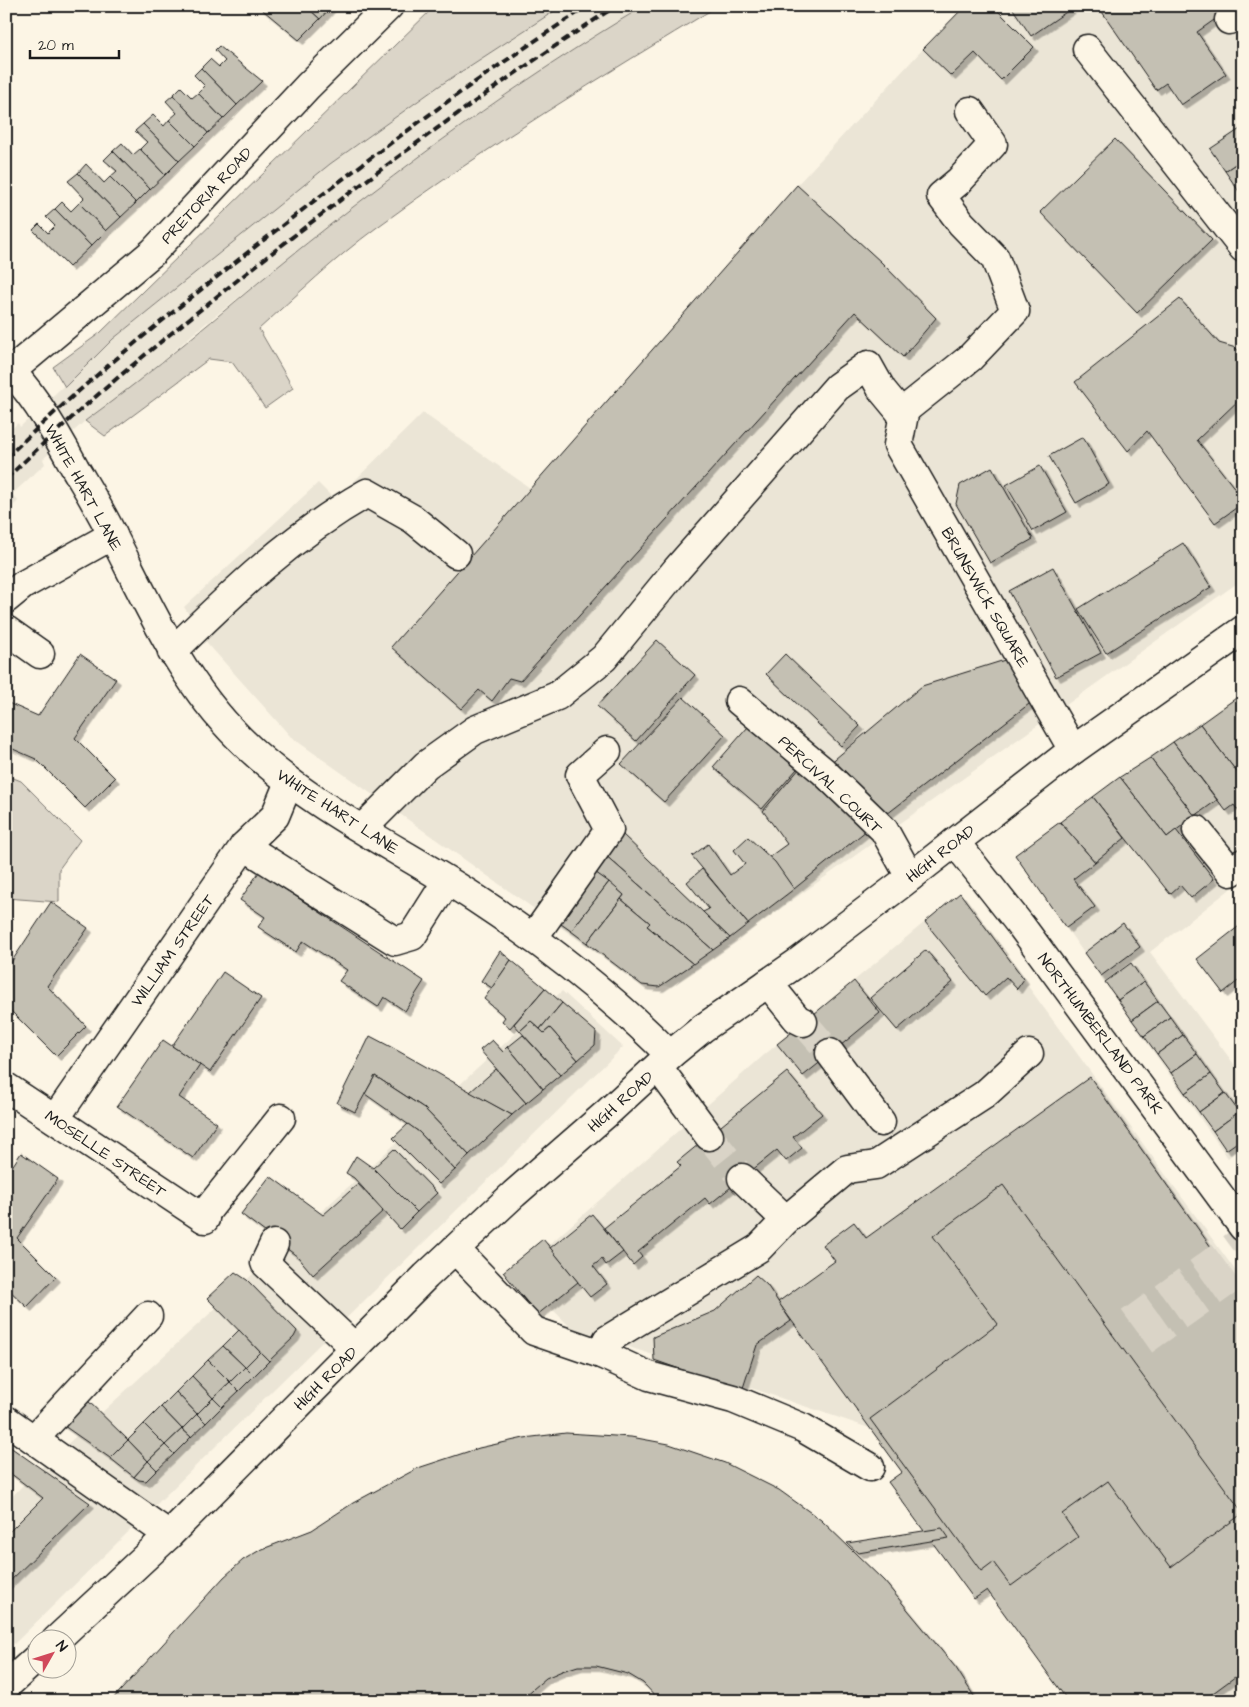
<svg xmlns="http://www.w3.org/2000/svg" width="1249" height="1707" font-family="'Architects Daughter',sans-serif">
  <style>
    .built { fill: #ebe5d6 }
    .green { fill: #dbd5c8; stroke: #7c7872 }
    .building { fill: #c4c0b3; stroke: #1c1c1c; filter: url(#shadow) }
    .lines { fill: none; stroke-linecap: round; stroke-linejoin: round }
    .minor-tunnel { stroke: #dad4c7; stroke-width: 28; stroke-dasharray: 28 14; stroke-linecap: butt }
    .minor-casing { stroke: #1c1c1c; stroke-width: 31 }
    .major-casing { stroke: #1c1c1c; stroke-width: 31 }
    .minor { stroke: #fcf5e5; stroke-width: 28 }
    .major { stroke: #fcf5e5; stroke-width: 28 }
    .rail { stroke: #1c1c1c; stroke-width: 4; stroke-dasharray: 8 4; stroke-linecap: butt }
    .labels { text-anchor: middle; stroke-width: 4.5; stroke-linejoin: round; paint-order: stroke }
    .street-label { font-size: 16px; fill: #1c1c1c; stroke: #fcf5e5 }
  </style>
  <defs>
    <filter id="shadow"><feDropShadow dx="4.5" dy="4.5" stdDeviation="0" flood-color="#0004"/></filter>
  </defs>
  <rect width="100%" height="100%" fill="#fcf5e5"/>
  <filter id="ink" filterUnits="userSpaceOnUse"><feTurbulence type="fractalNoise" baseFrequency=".02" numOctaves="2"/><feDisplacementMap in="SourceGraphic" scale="10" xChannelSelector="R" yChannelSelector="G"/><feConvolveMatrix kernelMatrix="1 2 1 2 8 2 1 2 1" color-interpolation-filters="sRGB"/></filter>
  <g filter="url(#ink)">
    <g class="built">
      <polygon points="562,6 644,6 519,86 448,136 304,246 200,328 129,390 85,421 43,459 45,464 12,494 18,501 6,513 6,434 18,423 20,427 113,339 330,164 439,86"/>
      <polygon points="965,6 1243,6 1243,579 672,986 642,985 291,737 208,644 184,607 318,483 335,500 423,413 530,488 797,185 923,49"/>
      <polygon points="1243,693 1243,879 1150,952 1243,1076 1243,1146 1228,1158 1015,855 1120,777"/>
      <polygon points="960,893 1243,1281 1243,1701 1078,1701 887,1434 570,1327 517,1273 763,1056"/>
      <polygon points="562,991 623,1047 14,1644 6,1637 6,1503 25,1483"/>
    </g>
    <g class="green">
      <polygon points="435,6 562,6 439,86 330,164 113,339 65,387 53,367 100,333"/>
      <path d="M644,6H718C602,76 486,147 376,228C335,258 297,295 259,329L293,388L265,408L232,362L209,359L105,436L85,421C155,371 219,314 286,260C399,169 518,81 644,6Z"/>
      <polygon points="6,775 21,781 80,840 59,869 59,902 6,898"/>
    </g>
    <g class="building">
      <polygon points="258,6 306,6 320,19 299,40"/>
      <polygon points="306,6 332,6 320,19"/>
      <polygon points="965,6 993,6 1034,47 1001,80 975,53 951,76 923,49"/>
      <polygon points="1011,6 1075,6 1031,36"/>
      <polygon points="1098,6 1234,6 1197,32 1226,74 1181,105 1166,83 1156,90"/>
      <polygon points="219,46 262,81 237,105 201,68 210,59 219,67 225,61 215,50"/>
      <polygon points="201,68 237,105 223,119 198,93 205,86 194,75"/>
      <polygon points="181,87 192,98 198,93 223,119 208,133 173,95"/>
      <polygon points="173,95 208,133 195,146 169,120 177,113 166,101"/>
      <polygon points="153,115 164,126 169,120 195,146 179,161 143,124"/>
      <polygon points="143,124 179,161 165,175 140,149 147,142 135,131"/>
      <polygon points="1243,127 1243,159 1225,171 1210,149"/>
      <polygon points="1115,139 1212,240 1137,313 1040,212"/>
      <polygon points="122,143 133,155 140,149 165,175 150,189 113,151"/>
      <polygon points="113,151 150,189 136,203 110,177 117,171 104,160"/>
      <polygon points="1243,159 1243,191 1240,193 1225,171"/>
      <polygon points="86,164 104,183 110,177 136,203 121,217 78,173"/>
      <polygon points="78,173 121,217 106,231 79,203 84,198 68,181"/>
      <polygon points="797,185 881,262 936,318 903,357 855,312 520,681 509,678 492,701 479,690 461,709 391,647"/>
      <polygon points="62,202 71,211 79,203 106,231 91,246 55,209"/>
      <polygon points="55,209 91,246 69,267 33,230 39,224 48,233 55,226 46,217"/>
      <polygon points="1180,299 1219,343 1236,348 1243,356 1243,396 1197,440 1243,499 1243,503 1215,523 1147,431 1128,451 1075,382"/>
      <polygon points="1083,437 1109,484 1076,503 1049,456"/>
      <polygon points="1040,466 1067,512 1033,531 1006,485"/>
      <polygon points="992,467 1033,539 990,563 956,504 960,485"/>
      <polygon points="1183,543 1211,587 1106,653 1078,609"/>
      <polygon points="1053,567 1101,653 1056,677 1009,591"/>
      <polygon points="657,640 695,675 636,741 597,706"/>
      <polygon points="80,654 116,679 75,738 115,778 85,808 36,759 6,746 6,702 38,716"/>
      <polygon points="785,654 860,726 841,746 766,674"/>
      <polygon points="1008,659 1038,697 878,821 829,764 922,686"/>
      <polygon points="1243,693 1243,780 1200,724"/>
      <polygon points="683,697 725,735 664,802 621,764"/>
      <polygon points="1200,724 1243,780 1243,817 1234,805 1226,811 1173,742"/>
      <polygon points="748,727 797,769 762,809 713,767"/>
      <polygon points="1173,742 1217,800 1195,816 1150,758"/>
      <polygon points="1150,758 1195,816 1167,837 1120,777"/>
      <polygon points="801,767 867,830 794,889 769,857 787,844 763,811"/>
      <polygon points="1120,777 1167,837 1176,830 1214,879 1191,898 1180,885 1170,894 1093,797"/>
      <polygon points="1093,797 1125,838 1095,862 1060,822"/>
      <polygon points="1060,822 1095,862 1073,879 1095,907 1066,928 1015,855"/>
      <polygon points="621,833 703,912 730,938 713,950 604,854"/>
      <polygon points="748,837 775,862 794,889 748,924 692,856 708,844 730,875 745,864 734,850"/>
      <polygon points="604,854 713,950 693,964 647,926 650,923 621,899 624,895 592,870"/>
      <polygon points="702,869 748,924 730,938 703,912 709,909 687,882"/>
      <polygon points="592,870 609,882 571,931 554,919"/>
      <polygon points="259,872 424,981 405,1011 384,997 378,1007 339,981 347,970 303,941 296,952 258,927 265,917 240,900"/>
      <polygon points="609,882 624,895 587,943 571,931"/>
      <polygon points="960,893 1024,979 1017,989 1006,977 985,996 925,922"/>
      <polygon points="621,899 650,923 647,926 693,964 659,987 642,985 587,943"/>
      <polygon points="51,902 88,928 47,986 86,1026 56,1056 6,1006 6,963 10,964"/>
      <polygon points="1123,923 1140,947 1101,976 1084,953"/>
      <polygon points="1243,923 1243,977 1223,993 1197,959"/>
      <polygon points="926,950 953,982 897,1030 870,998"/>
      <polygon points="500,951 511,960 492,988 481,981"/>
      <polygon points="511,960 545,988 510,1028 502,1021 505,1017 484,999"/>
      <polygon points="1131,963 1144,982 1118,1000 1105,982"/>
      <polygon points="223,972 261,998 210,1072 172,1046"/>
      <polygon points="854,981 880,1013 823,1060 797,1028"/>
      <polygon points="1144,982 1158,1001 1132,1020 1118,1000"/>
      <polygon points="545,988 562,1003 540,1029 531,1021 520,1031 514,1024"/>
      <polygon points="1158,1001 1170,1017 1144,1036 1132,1020"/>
      <polygon points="562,1003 596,1032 595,1045 578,1060 550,1028 544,1033 540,1029"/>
      <polygon points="1170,1017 1183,1035 1157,1054 1144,1036"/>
      <polygon points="531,1021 544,1033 550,1028 578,1060 560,1075 520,1031"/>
      <polygon points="797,1028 823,1060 803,1076 777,1044"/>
      <polygon points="523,1035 560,1075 543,1089 508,1047"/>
      <polygon points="1183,1035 1197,1054 1171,1073 1157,1054"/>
      <polygon points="370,1036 391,1047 512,1115 469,1155 424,1108 375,1076 355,1112 337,1103"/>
      <polygon points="163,1040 200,1065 179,1097 217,1123 193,1158 117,1106"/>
      <polygon points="492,1040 503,1052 508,1047 543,1089 526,1103 480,1050"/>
      <polygon points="1197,1054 1211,1074 1185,1093 1171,1073"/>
      <polygon points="496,1069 526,1103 512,1115 470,1092"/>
      <polygon points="787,1072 822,1114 793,1137 802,1148 786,1161 777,1150 710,1204 705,1198 638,1252 642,1257 633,1265 604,1228 681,1166 677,1162"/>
      <polygon points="1211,1074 1225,1093 1199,1112 1185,1093"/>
      <polygon points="375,1076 424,1108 469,1155 455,1170 419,1132 365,1094"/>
      <polygon points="1090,1077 1243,1292 1243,1671 1202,1701 1068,1701 987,1590 974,1599 888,1482 902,1472 778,1302 835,1261 823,1245 854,1222 866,1238"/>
      <polygon points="1225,1093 1239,1112 1213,1131 1199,1112"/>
      <polygon points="1239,1112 1243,1118 1243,1138 1226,1150 1213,1131"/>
      <polygon points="408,1124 419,1132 455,1170 439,1184 393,1138"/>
      <polygon points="394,1149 437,1193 417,1212 373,1168"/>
      <polygon points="21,1153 58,1179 17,1238 56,1277 27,1307 6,1287 6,1176"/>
      <polygon points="356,1156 373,1168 417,1212 400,1229 354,1178 346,1173"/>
      <polygon points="270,1176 323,1215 358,1184 383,1211 313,1275 298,1257 241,1214"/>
      <polygon points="1003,1185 1243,1513 1171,1567 1108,1481 1062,1514 1078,1537 1011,1586 993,1562 981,1571 870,1419 998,1324 933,1236"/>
      <polygon points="592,1214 623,1252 606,1265 602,1259 593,1266 607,1284 590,1297 550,1248"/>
      <polygon points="543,1239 578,1282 537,1315 503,1272"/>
      <polygon points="235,1272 247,1280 297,1331 294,1337 269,1361 207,1298"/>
      <polygon points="756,1275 767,1285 791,1321 757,1345 742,1391 654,1360 653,1337 715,1311"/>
      <polygon points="239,1330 260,1352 245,1367 223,1346"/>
      <polygon points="223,1346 245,1367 230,1382 208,1360"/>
      <polygon points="260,1352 269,1361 254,1376 245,1367"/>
      <polygon points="208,1360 230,1382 213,1398 192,1376"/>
      <polygon points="245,1367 254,1376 239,1391 230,1382"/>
      <polygon points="192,1376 213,1398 197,1414 176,1392"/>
      <polygon points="230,1382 239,1391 222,1407 213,1398"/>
      <polygon points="176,1392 197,1414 182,1429 161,1407"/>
      <polygon points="82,1395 128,1440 110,1458 57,1421"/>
      <polygon points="213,1398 222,1407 206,1423 197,1414"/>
      <polygon points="161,1407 182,1429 165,1445 144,1424"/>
      <polygon points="197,1414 206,1423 191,1437 182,1429"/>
      <polygon points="144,1424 165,1445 148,1461 128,1440"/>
      <polygon points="182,1429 191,1437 174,1454 165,1445"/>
      <polygon points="566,1433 631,1437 669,1444 725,1463 779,1490 821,1520 884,1581 956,1668 977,1701 660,1701 643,1683 628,1674 596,1666 578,1666 562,1671 546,1678 519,1701 111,1701 224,1577 243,1560 260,1550 312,1530 353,1503 418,1468 479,1448 524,1438"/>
      <polygon points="128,1440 148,1461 134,1477 110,1458"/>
      <polygon points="6,1444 90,1503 6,1585 6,1535 43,1498 6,1470"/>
      <polygon points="165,1445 174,1454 157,1470 148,1461"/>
      <polygon points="148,1461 157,1470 146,1481 139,1480 134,1477"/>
      <polygon points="942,1528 949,1538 858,1553 847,1543"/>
    </g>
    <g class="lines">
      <g class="minor-tunnel">
        <polyline points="803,1022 830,1053"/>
        <polyline points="709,1136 742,1178"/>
        <polyline points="1130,1322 1243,1239"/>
        <polyline points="1144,1341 1243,1271"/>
      </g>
      <g class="minor-casing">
        <g id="minor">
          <polyline points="1229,20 1243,11"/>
          <polyline points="1087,49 1243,248"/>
          <path d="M6,367C31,389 59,438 75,468C88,490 102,513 113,536C150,608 182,682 240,739C307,806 397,847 475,898C545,944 611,995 670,1055"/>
          <polyline points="11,371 153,252 308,86 389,6"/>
          <polyline points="905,409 898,445 1073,750"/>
          <polyline points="6,599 23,585 113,535"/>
          <polyline points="6,630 40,654"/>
          <path d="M172,652C234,591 291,536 367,493L413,519L456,554"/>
          <polyline points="739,701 823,771 884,830 910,877"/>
          <polyline points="363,828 426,765 475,730 557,696 604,658 677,569 837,387 868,365 882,390 901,413 970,358 1015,311 995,258 961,223 941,196 959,181 993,144 970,111"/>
          <polyline points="1197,830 1231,872 1243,863"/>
          <polyline points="955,842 1022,927 1243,1227"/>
          <polyline points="244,846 395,941 412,936 447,881"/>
          <polyline points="533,938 609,830 580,775 607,751"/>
          <polyline points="768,983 797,1019 803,1022"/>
          <polyline points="830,1053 881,1122"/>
          <polyline points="658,1067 709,1136"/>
          <polyline points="6,1087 205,1219"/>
          <polyline points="55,1119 244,846 275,816 289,782"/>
          <polyline points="742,1178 786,1220"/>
          <polyline points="202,1217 281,1118"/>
          <polyline points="274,1244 265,1263 355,1348"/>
          <polyline points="455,1249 534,1331 601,1354 649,1376 733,1399 803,1428 870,1467"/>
          <polyline points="601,1354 607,1340 759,1248 786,1220 847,1169 876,1165 984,1095 1029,1054"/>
          <polyline points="6,1420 169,1535"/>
          <polyline points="34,1439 148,1316"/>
        </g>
      </g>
      <g class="major-casing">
        <g id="major">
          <polyline points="56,1640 169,1535 426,1276 514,1194 607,1113 670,1055 703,1028 797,963 900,885 1073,750 1243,630"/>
          <polyline points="6,1686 38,1657"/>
        </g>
      </g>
      <use href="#minor" class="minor"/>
      <use href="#major" class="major"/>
      <g class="rail">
        <path d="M6,458C80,386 161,321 242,257C354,169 468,83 588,6"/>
        <path d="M6,479C87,400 174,330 263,260C377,170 494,85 616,6"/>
      </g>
    </g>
  </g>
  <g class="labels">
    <g class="street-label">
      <text transform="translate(206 195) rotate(-47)" y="6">PRETORIA ROAD</text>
      <text transform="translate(84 487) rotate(61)" y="6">WHITE HART LANE</text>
      <text transform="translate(986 597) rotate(60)" y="6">BRUNSWICK SQUARE</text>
      <text transform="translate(831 784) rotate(43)" y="6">PERCIVAL COURT</text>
      <text transform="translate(338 811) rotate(33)" y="6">WHITE HART LANE</text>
      <text transform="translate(940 853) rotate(-38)" y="6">HIGH ROAD</text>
      <text transform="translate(172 950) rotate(-55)" y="6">WILLIAM STREET</text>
      <text transform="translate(1101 1033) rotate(53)" y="6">NORTHUMBERLAND PARK</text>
      <text transform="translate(620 1101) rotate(-42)" y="6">HIGH ROAD</text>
      <text transform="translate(106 1153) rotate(34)" y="6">MOSELLE STREET</text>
      <text transform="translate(325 1378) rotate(-45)" y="6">HIGH ROAD</text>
    </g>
  </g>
  <rect width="1249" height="1707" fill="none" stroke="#fcf5e5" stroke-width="25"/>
  <rect x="12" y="12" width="1224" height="1682" fill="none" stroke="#1c1c1c" stroke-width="2" filter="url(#ink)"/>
  <g transform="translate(52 1654) rotate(51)"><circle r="24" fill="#fcf5e5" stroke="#a29e95"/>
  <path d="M0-4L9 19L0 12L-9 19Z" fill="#d1495b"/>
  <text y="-8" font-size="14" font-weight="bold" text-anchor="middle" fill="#1c1c1c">N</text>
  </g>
  <path d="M30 50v8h89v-8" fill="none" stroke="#1c1c1c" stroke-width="2.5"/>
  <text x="38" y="50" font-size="15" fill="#1c1c1c" stroke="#fcf5e5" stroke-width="4" paint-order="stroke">20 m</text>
</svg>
